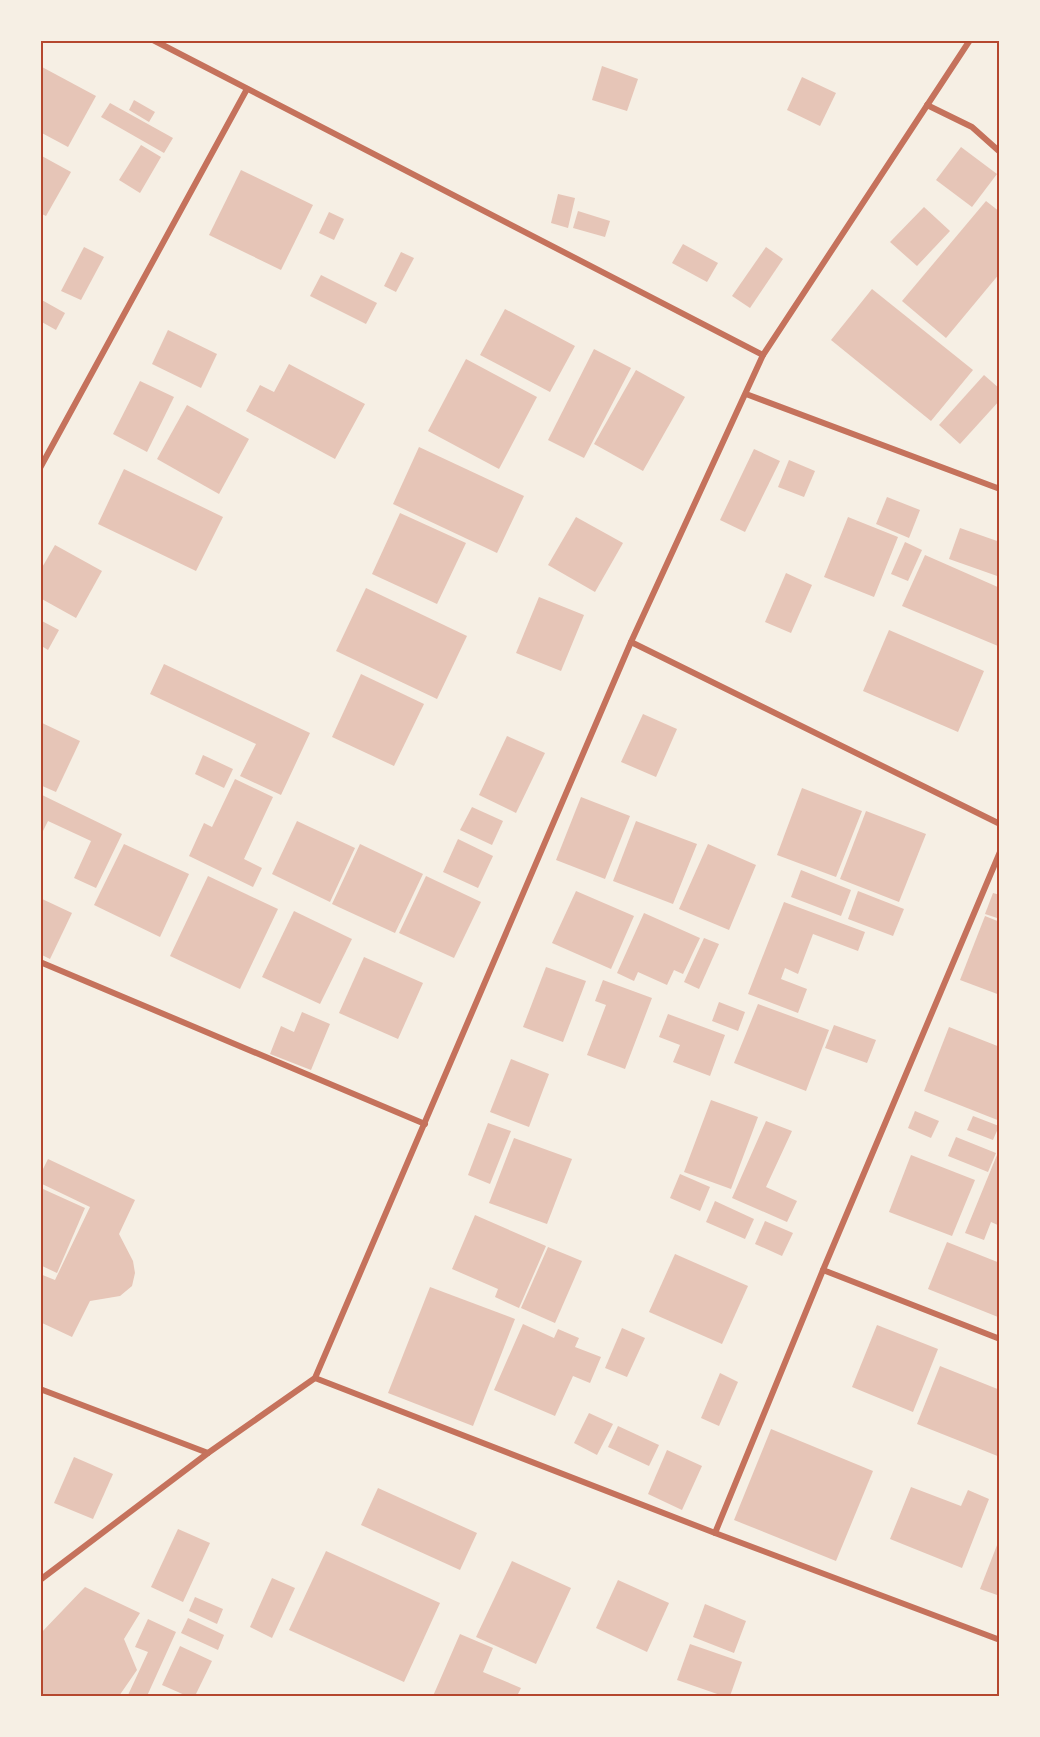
<svg xmlns="http://www.w3.org/2000/svg" width="1040" height="1737" font-family="Georgia,serif">
  <style>
    .building { fill: #e6c5b7 }
    .lines { fill: none; stroke-linecap: round; stroke-linejoin: round }
    .minor { stroke: #c5725c; stroke-width: 6 }
    .neatline { fill: none; stroke: #b5482f; stroke-width: 2 }
  </style>
  <rect width="100%" height="100%" fill="#f6efe4"/>
  <g class="building">
    <polygon points="602,66 638,79 627,111 592,100"/>
    <polygon points="42,67 96,96 68,147 40,132"/>
    <polygon points="802,77 836,93 820,126 787,110"/>
    <polygon points="134,100 155,112 149,122 129,110"/>
    <polygon points="110,103 173,138 164,153 101,117"/>
    <polygon points="141,145 161,157 140,193 119,180"/>
    <polygon points="961,147 997,174 972,207 936,180"/>
    <polygon points="40,155 71,172 46,216 40,213"/>
    <polygon points="241,170 313,205 281,270 209,235"/>
    <polygon points="558,194 575,198 568,228 551,223"/>
    <polygon points="986,201 1000,212 1000,273 946,338 902,301"/>
    <polygon points="924,207 950,231 917,266 890,242"/>
    <polygon points="578,211 610,221 605,237 573,228"/>
    <polygon points="329,212 344,219 334,240 319,233"/>
    <polygon points="683,244 718,263 707,282 672,263"/>
    <polygon points="84,247 104,257 81,300 61,291"/>
    <polygon points="766,247 783,259 750,308 732,296"/>
    <polygon points="401,252 414,258 396,292 384,286"/>
    <polygon points="321,275 377,303 366,324 310,296"/>
    <polygon points="872,289 973,370 931,421 831,340"/>
    <polygon points="40,299 65,313 56,330 40,321"/>
    <polygon points="505,309 575,346 550,392 480,355"/>
    <polygon points="168,330 217,354 201,388 152,364"/>
    <polygon points="594,349 631,368 584,458 548,440"/>
    <polygon points="466,359 537,397 499,469 428,431"/>
    <polygon points="289,364 365,404 335,459 246,411 260,385 274,392"/>
    <polygon points="636,370 685,397 643,471 594,444"/>
    <polygon points="984,375 1000,389 1000,400 960,444 939,425"/>
    <polygon points="140,381 174,397 147,452 113,434"/>
    <polygon points="187,405 249,439 219,494 157,459"/>
    <polygon points="419,447 524,496 497,553 393,504"/>
    <polygon points="754,449 780,461 745,532 720,520"/>
    <polygon points="789,460 815,471 804,497 778,487"/>
    <polygon points="124,469 223,517 196,571 98,524"/>
    <polygon points="887,497 920,510 909,538 876,524"/>
    <polygon points="400,513 466,543 437,604 372,574"/>
    <polygon points="576,517 623,543 595,592 548,565"/>
    <polygon points="848,517 898,537 874,597 824,577"/>
    <polygon points="960,528 1000,542 1000,577 949,559"/>
    <polygon points="905,542 922,550 908,581 891,574"/>
    <polygon points="55,545 102,571 76,618 40,598 40,571"/>
    <polygon points="925,555 1000,588 1000,642 998,646 902,606"/>
    <polygon points="786,573 812,585 791,633 765,622"/>
    <polygon points="366,588 467,636 437,699 336,651"/>
    <polygon points="539,597 584,615 561,671 516,653"/>
    <polygon points="40,620 59,630 48,650 40,645"/>
    <polygon points="889,630 984,671 958,732 863,691"/>
    <polygon points="164,664 310,733 281,795 240,776 256,744 150,694"/>
    <polygon points="361,674 424,704 394,766 332,737"/>
    <polygon points="643,714 677,729 656,777 621,762"/>
    <polygon points="40,722 80,741 56,792 40,785"/>
    <polygon points="507,736 545,753 516,813 479,795"/>
    <polygon points="203,755 233,769 224,788 195,774"/>
    <polygon points="235,779 273,797 244,859 262,868 253,887 189,856 204,823 212,827"/>
    <polygon points="802,788 862,811 836,877 777,855"/>
    <polygon points="40,794 122,834 96,888 74,878 91,841 48,821 40,837"/>
    <polygon points="581,797 630,816 605,879 556,860"/>
    <polygon points="472,807 503,821 492,845 460,830"/>
    <polygon points="866,811 926,834 899,902 840,879"/>
    <polygon points="297,821 355,848 330,902 272,874"/>
    <polygon points="636,821 697,844 673,904 613,881"/>
    <polygon points="458,839 493,856 478,888 443,872"/>
    <polygon points="124,844 189,874 160,937 94,905"/>
    <polygon points="360,844 423,874 395,933 332,904"/>
    <polygon points="708,844 756,865 729,930 679,909"/>
    <polygon points="801,870 851,890 841,916 791,897"/>
    <polygon points="208,876 278,909 240,989 170,956"/>
    <polygon points="426,876 481,902 454,958 399,933"/>
    <polygon points="576,891 634,916 611,969 552,943"/>
    <polygon points="858,891 904,909 893,936 848,919"/>
    <polygon points="993,893 1000,895 1000,919 985,914"/>
    <polygon points="40,898 72,913 50,959 40,954"/>
    <polygon points="784,902 865,932 858,951 813,934 798,974 785,968 781,979 807,989 798,1013 748,994"/>
    <polygon points="294,911 352,939 320,1004 262,977"/>
    <polygon points="644,913 700,938 683,974 674,970 667,985 638,972 634,981 617,973"/>
    <polygon points="985,916 1000,922 1000,995 960,980"/>
    <polygon points="704,938 719,944 699,989 684,982"/>
    <polygon points="364,957 423,983 398,1039 339,1013"/>
    <polygon points="546,967 586,981 563,1042 523,1027"/>
    <polygon points="603,980 652,998 625,1069 587,1055 606,1005 595,1001"/>
    <polygon points="719,1002 745,1012 738,1031 712,1021"/>
    <polygon points="758,1004 829,1030 806,1091 734,1063"/>
    <polygon points="302,1012 330,1024 311,1070 270,1054 281,1026 294,1032"/>
    <polygon points="668,1014 725,1035 710,1076 673,1062 680,1045 659,1037"/>
    <polygon points="834,1025 876,1040 867,1063 825,1048"/>
    <polygon points="949,1027 1000,1047 1000,1121 924,1091"/>
    <polygon points="511,1059 549,1074 529,1127 490,1112"/>
    <polygon points="711,1100 758,1117 731,1189 684,1172"/>
    <polygon points="915,1111 939,1121 931,1138 908,1128"/>
    <polygon points="973,1116 999,1126 993,1140 967,1130"/>
    <polygon points="766,1121 792,1131 766,1187 797,1201 787,1222 732,1198"/>
    <polygon points="488,1123 511,1131 490,1184 468,1175"/>
    <polygon points="956,1137 996,1153 988,1172 948,1156"/>
    <polygon points="514,1138 572,1159 547,1224 489,1203"/>
    <polygon points="999,1150 1000,1226 991,1222 984,1240 965,1233"/>
    <polygon points="911,1155 975,1180 952,1236 889,1212"/>
    <polygon points="48,1159 135,1200 119,1234 133,1261 135,1273 132,1286 120,1296 90,1301 72,1337 40,1322 40,1274 55,1280 90,1207 40,1183 40,1175"/>
    <polygon points="680,1174 710,1187 700,1211 670,1198"/>
    <polygon points="43,1189 85,1208 57,1273 40,1265 40,1196"/>
    <polygon points="715,1201 754,1219 745,1239 706,1222"/>
    <polygon points="475,1215 546,1246 519,1308 495,1297 498,1289 452,1269"/>
    <polygon points="765,1221 793,1233 782,1256 755,1244"/>
    <polygon points="947,1242 1000,1263 998,1317 928,1289"/>
    <polygon points="548,1247 582,1261 555,1323 521,1308"/>
    <polygon points="675,1254 748,1286 722,1344 649,1312"/>
    <polygon points="430,1287 515,1319 473,1426 388,1393"/>
    <polygon points="523,1324 554,1338 558,1329 579,1338 575,1347 601,1357 590,1383 573,1376 555,1416 494,1390"/>
    <polygon points="877,1325 938,1349 913,1412 852,1387"/>
    <polygon points="622,1328 645,1338 627,1377 605,1368"/>
    <polygon points="940,1366 1000,1390 1000,1457 917,1424"/>
    <polygon points="720,1373 738,1382 719,1426 701,1418"/>
    <polygon points="589,1413 613,1424 597,1455 574,1443"/>
    <polygon points="618,1426 659,1445 649,1466 608,1447"/>
    <polygon points="771,1429 873,1471 836,1561 734,1520"/>
    <polygon points="667,1450 702,1466 682,1510 648,1494"/>
    <polygon points="74,1457 113,1474 93,1519 54,1503"/>
    <polygon points="911,1487 961,1506 968,1490 989,1499 962,1568 890,1539"/>
    <polygon points="378,1488 477,1533 460,1570 361,1525"/>
    <polygon points="178,1529 210,1543 183,1602 151,1587"/>
    <polygon points="999,1540 1000,1540 1000,1596 980,1589"/>
    <polygon points="326,1551 440,1603 404,1682 289,1630"/>
    <polygon points="512,1561 571,1588 536,1664 476,1637"/>
    <polygon points="272,1578 295,1588 272,1638 250,1627"/>
    <polygon points="618,1580 669,1603 647,1652 596,1628"/>
    <polygon points="85,1587 140,1613 124,1639 137,1670 119,1696 43,1696 40,1691 40,1634"/>
    <polygon points="195,1597 223,1609 217,1624 189,1611"/>
    <polygon points="705,1604 746,1621 734,1653 693,1637"/>
    <polygon points="188,1618 224,1635 218,1650 181,1633"/>
    <polygon points="148,1619 176,1632 147,1696 132,1696 128,1695 148,1652 135,1647"/>
    <polygon points="460,1634 493,1648 483,1672 521,1688 517,1696 479,1696 474,1694 473,1696 433,1696"/>
    <polygon points="690,1644 742,1662 730,1696 723,1696 677,1680"/>
    <polygon points="180,1646 212,1661 195,1696 187,1696 162,1685"/>
  </g>
  <g class="lines">
    <g class="minor">
      <polyline points="153,40 763,355"/>
      <polyline points="927,105 972,127 1000,152"/>
      <polyline points="746,394 1000,489"/>
      <polyline points="40,468 247,89"/>
      <polyline points="631,642 1000,824"/>
      <polyline points="40,962 425,1124"/>
      <polyline points="823,1270 1000,1339"/>
      <polyline points="315,1378 715,1533 1000,1640"/>
      <polyline points="40,1389 208,1453"/>
      <polyline points="715,1533 823,1270 1000,852"/>
      <polyline points="40,1580 208,1453 315,1378 631,642 763,355 970,40"/>
    </g>
  </g>
  <rect width="1040" height="1737" fill="none" stroke="#f6efe4" stroke-width="84"/>
  <rect x="42" y="42" width="956" height="1653" class="neatline"/>
</svg>
